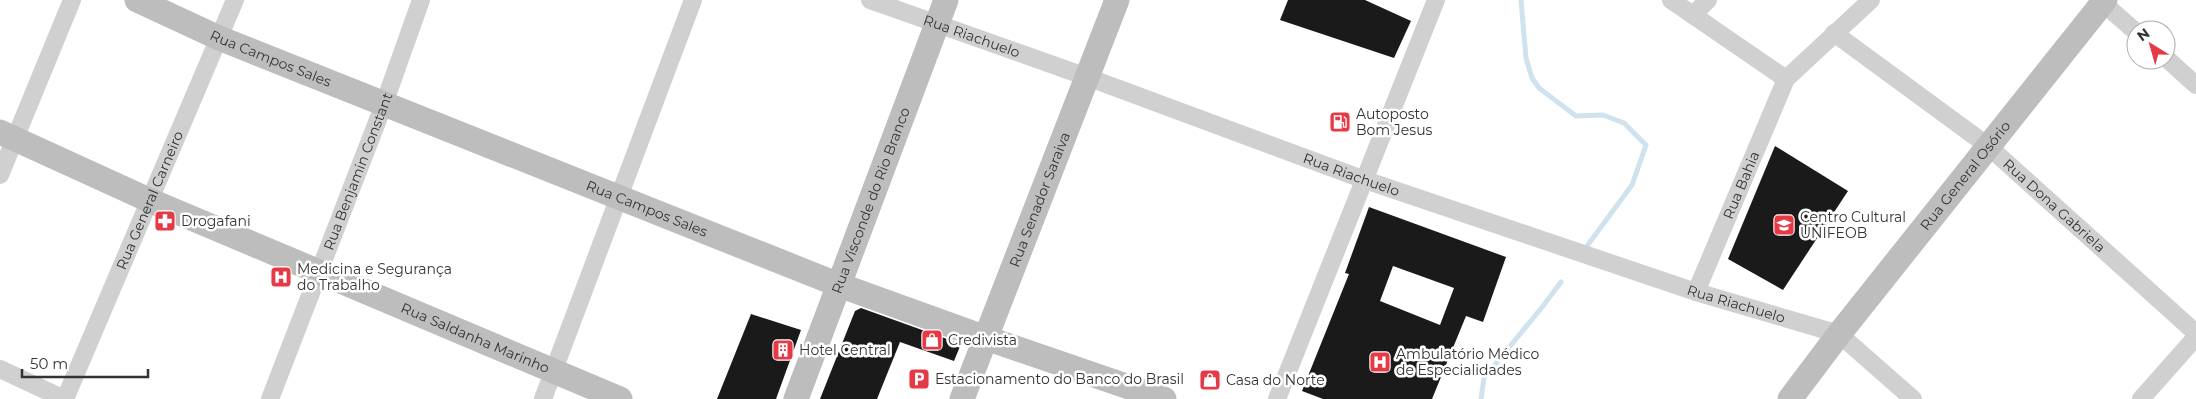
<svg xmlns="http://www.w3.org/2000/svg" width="2196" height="399" font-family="Montserrat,sans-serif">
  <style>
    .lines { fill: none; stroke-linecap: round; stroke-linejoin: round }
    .stream { stroke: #cfe2ee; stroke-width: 5 }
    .building { fill: #1a1a1a; fill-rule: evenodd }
    .street { stroke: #d0d0d0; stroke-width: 18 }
    .secondary { stroke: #bdbdbd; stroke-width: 25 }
    .labels { text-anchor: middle; stroke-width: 5; stroke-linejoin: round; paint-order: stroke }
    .street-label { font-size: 14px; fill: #333; stroke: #fff }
    .poi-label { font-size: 14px; fill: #333; stroke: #fff; text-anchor: start }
  </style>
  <rect width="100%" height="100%" fill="#fff"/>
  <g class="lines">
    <g class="stream">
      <polyline points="1521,0 1526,58 1532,78 1539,88 1576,116 1603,115 1624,123 1646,145 1632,185 1587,246"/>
      <polyline points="1481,399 1484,378 1543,306 1561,282"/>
    </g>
  </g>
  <g class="building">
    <polygon points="1288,0 1365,0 1411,21 1394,58 1280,20"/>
    <polygon points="1775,146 1848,191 1783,290 1728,259"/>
    <path d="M1369,207L1506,257L1483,322L1466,316L1432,399H1323L1302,391L1349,274L1345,273ZM1393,266L1454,288L1440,325L1380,301Z"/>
    <polygon points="861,308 961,344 954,361 900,342 877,399 820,399 855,311"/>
    <polygon points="751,314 801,330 776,399 717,399"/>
  </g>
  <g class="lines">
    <g class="street">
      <path id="s1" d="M870,0L1087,77L1365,180L1696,292L1839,334L1913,399"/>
      <polyline points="1671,0 1786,79"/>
      <polyline points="2103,3 2136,32"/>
      <polyline points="1693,15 1708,0"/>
      <path id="s2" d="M1834,33L1988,146L2196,333"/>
      <polyline points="2166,58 2196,85"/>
      <polyline points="0,175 72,0"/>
      <path id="s3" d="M1696,292L1786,79L1871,0"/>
      <polyline points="0,369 64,399"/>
      <path id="s4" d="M65,399L235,0"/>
      <path id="s5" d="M270,399L384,104L421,0"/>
      <polyline points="543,399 693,0"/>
      <polyline points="1277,399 1436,0"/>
      <polyline points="2141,399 2196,337"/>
    </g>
    <g class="secondary">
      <path id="s6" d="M137,0L219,38L839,285L986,338L1164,399"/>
      <path id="s7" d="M0,132L151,201L620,399"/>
      <path id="s8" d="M796,399L946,0"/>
      <path id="s9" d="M962,399L1117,0"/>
      <path id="s10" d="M1790,399L1839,334L2105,0"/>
    </g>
  </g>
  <defs>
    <g id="fuel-square" transform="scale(1.125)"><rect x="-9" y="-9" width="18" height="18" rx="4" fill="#e63946" stroke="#fff"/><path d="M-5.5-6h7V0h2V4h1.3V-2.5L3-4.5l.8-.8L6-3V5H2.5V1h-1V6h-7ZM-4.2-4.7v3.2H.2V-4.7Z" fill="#fff"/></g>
    <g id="pharmacy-square" transform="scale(1.125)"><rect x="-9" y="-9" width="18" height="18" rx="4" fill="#e63946" stroke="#fff"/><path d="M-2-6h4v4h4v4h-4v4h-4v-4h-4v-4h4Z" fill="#fff"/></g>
    <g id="university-square" transform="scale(1.125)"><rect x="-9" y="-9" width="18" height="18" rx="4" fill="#e63946" stroke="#fff"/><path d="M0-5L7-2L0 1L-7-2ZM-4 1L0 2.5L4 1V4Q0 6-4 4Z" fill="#fff"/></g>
    <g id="hospital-square" transform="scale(1.125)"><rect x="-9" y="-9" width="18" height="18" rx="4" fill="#e63946" stroke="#fff"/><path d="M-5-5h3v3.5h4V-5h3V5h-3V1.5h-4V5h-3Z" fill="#fff"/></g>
    <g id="shop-square" transform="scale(1.125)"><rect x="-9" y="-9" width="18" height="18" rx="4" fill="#e63946" stroke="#fff"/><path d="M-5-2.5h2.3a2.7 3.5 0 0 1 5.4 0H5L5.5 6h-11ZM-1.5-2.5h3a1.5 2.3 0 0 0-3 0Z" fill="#fff"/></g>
    <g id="building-square" transform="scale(1.125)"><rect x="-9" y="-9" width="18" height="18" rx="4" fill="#e63946" stroke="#fff"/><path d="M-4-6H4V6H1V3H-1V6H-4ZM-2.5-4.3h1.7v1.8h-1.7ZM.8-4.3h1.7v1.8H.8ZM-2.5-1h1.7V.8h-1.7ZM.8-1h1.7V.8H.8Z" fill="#fff"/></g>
    <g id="parking-square" transform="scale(1.125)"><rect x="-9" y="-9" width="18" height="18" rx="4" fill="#e63946" stroke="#fff"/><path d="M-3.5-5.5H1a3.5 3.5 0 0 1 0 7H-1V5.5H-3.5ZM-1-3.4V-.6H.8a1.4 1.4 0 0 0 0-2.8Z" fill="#fff"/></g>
  </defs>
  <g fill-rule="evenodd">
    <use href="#fuel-square" x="1340" y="122"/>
    <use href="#pharmacy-square" x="165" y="221"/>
    <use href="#university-square" x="1784" y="225"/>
    <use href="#hospital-square" x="281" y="277"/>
    <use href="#shop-square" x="932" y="340"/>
    <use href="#building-square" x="783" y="350"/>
    <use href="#hospital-square" x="1380" y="362"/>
    <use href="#parking-square" x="919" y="379"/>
    <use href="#shop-square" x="1210" y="380"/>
  </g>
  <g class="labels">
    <g class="street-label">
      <text dy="5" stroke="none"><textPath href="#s1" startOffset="108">Rua Riachuelo</textPath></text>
      <text dy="5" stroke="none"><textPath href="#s6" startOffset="146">Rua Campos Sales</textPath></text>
      <text dy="5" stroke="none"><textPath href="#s5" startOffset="244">Rua Benjamin Constant</textPath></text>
      <text dy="5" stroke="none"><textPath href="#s1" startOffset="512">Rua Riachuelo</textPath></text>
      <text dy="5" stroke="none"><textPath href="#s10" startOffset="284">Rua General Osório</textPath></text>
      <text dy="5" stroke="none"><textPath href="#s3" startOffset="116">Rua Bahia</textPath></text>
      <text dy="5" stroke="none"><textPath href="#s9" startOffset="214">Rua Senador Saraiva</textPath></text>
      <text dy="5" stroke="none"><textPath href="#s4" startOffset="216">Rua General Carneiro</textPath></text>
      <text dy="5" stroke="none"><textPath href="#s8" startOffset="212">Rua Visconde do Rio Branco</textPath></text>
      <text dy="5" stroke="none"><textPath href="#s2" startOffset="280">Rua Dona Gabriela</textPath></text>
      <text dy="5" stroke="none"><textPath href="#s6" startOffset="551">Rua Campos Sales</textPath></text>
      <text dy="5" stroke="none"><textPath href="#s1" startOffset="918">Rua Riachuelo</textPath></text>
      <text dy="5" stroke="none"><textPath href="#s7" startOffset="518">Rua Saldanha Marinho</textPath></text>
    </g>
    <g class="poi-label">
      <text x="1356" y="119">Autoposto<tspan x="1356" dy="16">Bom Jesus</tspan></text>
      <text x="1800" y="222">Centro Cultural<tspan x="1800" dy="16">UNIFEOB</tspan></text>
      <text x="181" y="226">Drogafani</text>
      <text x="297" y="274">Medicina e Segurança<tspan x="297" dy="16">do Trabalho</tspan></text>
      <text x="948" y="345">Credivista</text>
      <text x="799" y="355">Hotel Central</text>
      <text x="1396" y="359">Ambulatório Médico<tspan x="1396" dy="16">de Especialidades</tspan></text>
      <text x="935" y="384">Estacionamento do Banco do Brasil</text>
      <text x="1226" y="385">Casa do Norte</text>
    </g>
  </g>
  <g transform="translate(2151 45) rotate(323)"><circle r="24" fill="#ffffff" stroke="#adadad"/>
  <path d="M0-4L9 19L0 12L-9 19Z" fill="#e63946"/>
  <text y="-8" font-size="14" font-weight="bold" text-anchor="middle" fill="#333333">N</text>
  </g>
  <path d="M22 369v8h126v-8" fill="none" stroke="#333333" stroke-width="2.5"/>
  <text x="30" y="369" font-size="15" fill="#333333" stroke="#ffffff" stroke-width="4" paint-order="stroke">50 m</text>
</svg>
